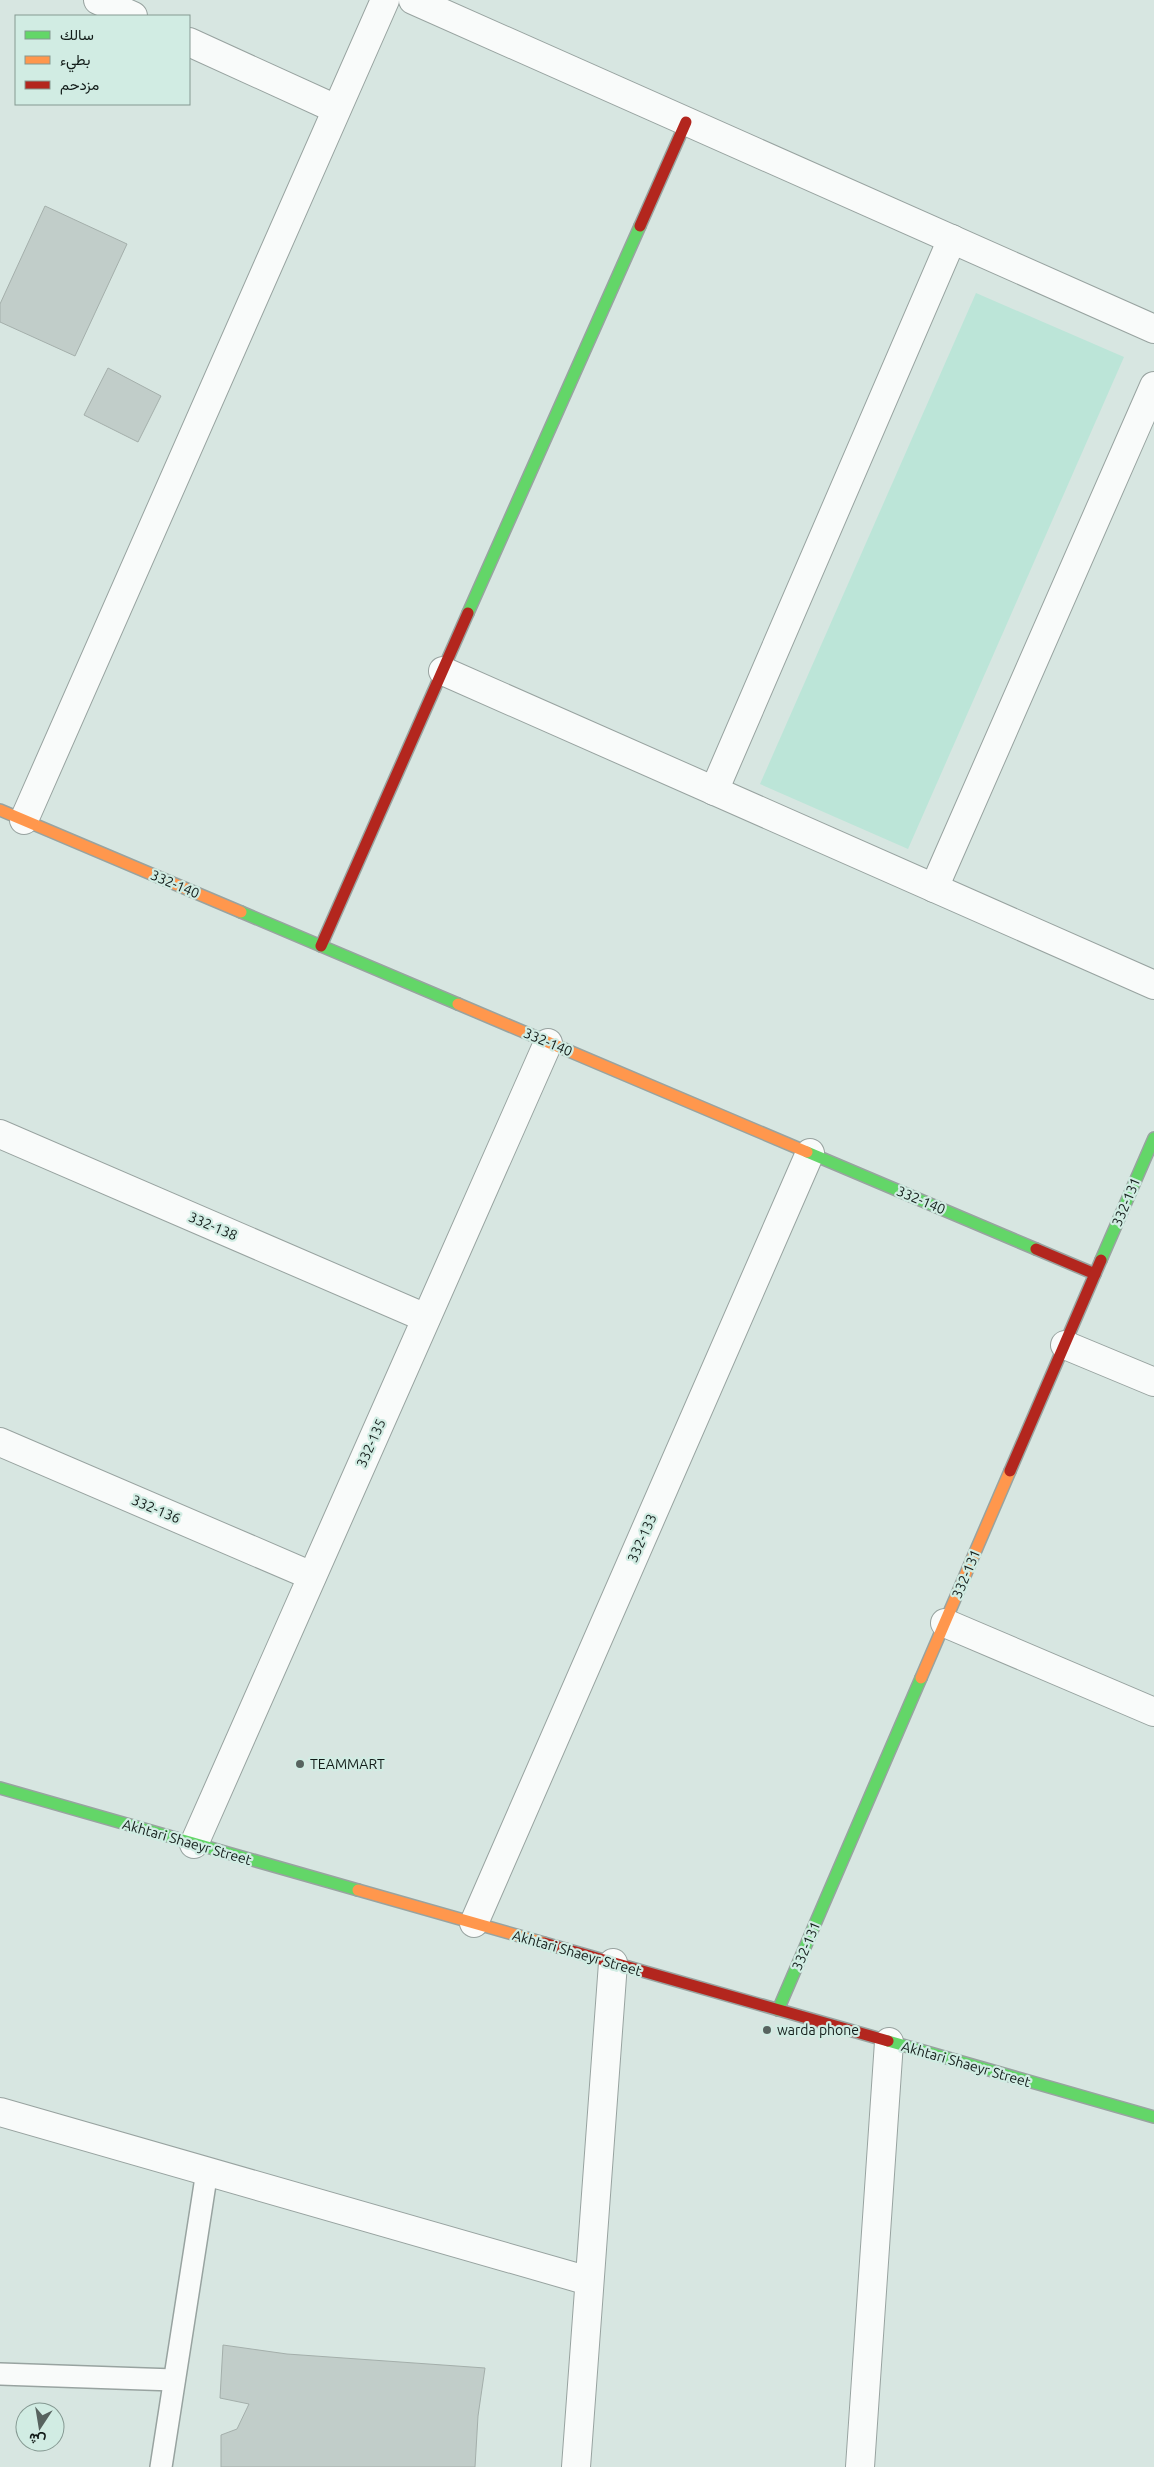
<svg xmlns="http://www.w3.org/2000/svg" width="1154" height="2467" font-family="Ubuntu,Vazirmatn,sans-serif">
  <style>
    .green { fill: #bce5d8 }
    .building { fill: #c1cdc9; stroke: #a4afab }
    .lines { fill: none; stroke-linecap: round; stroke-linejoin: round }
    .lane-casing { stroke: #98a3a0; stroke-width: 24 }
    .street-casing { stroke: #98a3a0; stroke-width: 30 }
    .fast-casing { stroke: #98a3a0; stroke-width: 14 }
    .slow-casing { stroke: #98a3a0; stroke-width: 14 }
    .jam-casing { stroke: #98a3a0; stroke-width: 14 }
    .lane { stroke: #f9fbfa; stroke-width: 21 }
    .street { stroke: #f9fbfa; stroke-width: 28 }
    .fast { stroke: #63d668; stroke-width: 11 }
    .slow { stroke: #ff974d; stroke-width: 11 }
    .jam { stroke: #b3261e; stroke-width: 11 }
    .poi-dot { fill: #57635f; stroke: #d1ece3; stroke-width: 2 }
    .labels { text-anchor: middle; stroke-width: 4.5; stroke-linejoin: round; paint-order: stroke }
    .street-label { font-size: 14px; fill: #121c19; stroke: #d1ece3 }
    .poi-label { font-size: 14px; fill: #121c19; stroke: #d1ece3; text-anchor: start }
  </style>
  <rect width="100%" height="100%" fill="#d7e6e1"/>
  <polygon class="green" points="976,293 1124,357 908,849 760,784"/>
  <g class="building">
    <polygon points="45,206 127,244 75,356 0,322 0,304"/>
    <polygon points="108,368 161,396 138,442 84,415"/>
    <polygon points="223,2345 287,2354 485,2368 478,2416 475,2467 221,2467 221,2435 237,2429 249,2404 220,2398"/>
  </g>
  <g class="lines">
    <g class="lane-casing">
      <g id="lane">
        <polyline points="0,2374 174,2380"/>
        <polyline points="161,2467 207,2171"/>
      </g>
    </g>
    <g class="street-casing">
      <g id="street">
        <polyline points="98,0 133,16"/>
        <polyline points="413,0 1154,329"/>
        <polyline points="189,42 336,109"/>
        <polyline points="443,671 1154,985"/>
        <polyline points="714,791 952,239"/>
        <polyline points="24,820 385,0"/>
        <polyline points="934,888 1154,386"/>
        <polyline points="0,1134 426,1318"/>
        <polyline points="1065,1345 1154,1382"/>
        <polyline points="0,1442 312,1576"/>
        <polyline points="945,1623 1154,1712"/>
        <polyline points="194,1844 548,1043"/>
        <polyline points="474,1923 810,1153"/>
        <polyline points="0,2112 589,2281"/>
        <polyline points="576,2467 613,1963"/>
        <polyline points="860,2467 889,2042"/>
      </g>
    </g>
    <g class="fast-casing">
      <g id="fast">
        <polyline points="468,613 640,226"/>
        <polyline points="241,912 458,1004"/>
        <polyline points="807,1152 1036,1249"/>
        <polyline points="1101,1260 1154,1138"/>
        <polyline points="0,1788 358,1890"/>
        <polyline points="778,2010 921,1678"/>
        <polyline points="888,2041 1154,2117"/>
      </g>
    </g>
    <g class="slow-casing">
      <g id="slow">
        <polyline points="0,810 241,912"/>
        <polyline points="458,1004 807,1152"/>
        <polyline points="921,1678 1010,1471"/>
        <polyline points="358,1890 544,1943"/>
      </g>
    </g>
    <g class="jam-casing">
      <g id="jam">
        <polyline points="640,226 686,122"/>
        <polyline points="321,946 468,613"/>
        <polyline points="1036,1249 1095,1274"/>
        <polyline points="1010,1471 1101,1260"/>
        <polyline points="544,1943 888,2041"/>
      </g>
    </g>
    <use href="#lane" class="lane"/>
    <use href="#street" class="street"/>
    <use href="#fast" class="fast"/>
    <use href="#slow" class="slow"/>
    <use href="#jam" class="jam"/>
  </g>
  <g class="poi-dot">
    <circle cx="300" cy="1764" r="5"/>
    <circle cx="767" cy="2030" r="5"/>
  </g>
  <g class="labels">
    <g class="street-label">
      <text transform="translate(175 884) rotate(23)" y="5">332-140</text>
      <text transform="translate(548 1042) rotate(23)" y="5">332-140</text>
      <text transform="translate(921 1200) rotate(23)" y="5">332-140</text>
      <text transform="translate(1126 1202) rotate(-67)" y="5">332-131</text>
      <text transform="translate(213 1226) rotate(23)" y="5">332-138</text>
      <text transform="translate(371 1443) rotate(-66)" y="5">332-135</text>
      <text transform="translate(156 1509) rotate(23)" y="5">332-136</text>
      <text transform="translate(642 1538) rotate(-66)" y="5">332-133</text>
      <text transform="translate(966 1574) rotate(-67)" y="5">332-131</text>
      <text transform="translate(187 1842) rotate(16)" y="5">Akhtari Shaeyr Street</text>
      <text transform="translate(806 1946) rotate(-67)" y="5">332-131</text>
      <text transform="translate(577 1953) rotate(16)" y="5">Akhtari Shaeyr Street</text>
      <text transform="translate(966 2064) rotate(16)" y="5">Akhtari Shaeyr Street</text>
    </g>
    <g class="poi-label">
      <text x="310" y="1769">TEAMMART</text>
      <text x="777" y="2035">warda phone</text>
    </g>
  </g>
  <rect x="15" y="15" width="175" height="90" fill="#d1ece3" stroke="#859992"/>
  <rect x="25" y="31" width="25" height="8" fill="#63d668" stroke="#859992"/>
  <text x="60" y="40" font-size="15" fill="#121c19">سالك</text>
  <rect x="25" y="56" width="25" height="8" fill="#ff974d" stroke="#859992"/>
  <text x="60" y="65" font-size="15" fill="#121c19">بطيء</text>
  <rect x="25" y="81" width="25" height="8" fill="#b3261e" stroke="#859992"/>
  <text x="60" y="90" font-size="15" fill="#121c19">مزدحم</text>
  <g transform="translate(40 2427) rotate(192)"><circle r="24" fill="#d1ece3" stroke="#859992"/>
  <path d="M0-4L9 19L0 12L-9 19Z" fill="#57635f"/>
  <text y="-8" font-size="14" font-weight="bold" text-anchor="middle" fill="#121c19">ش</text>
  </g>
</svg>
